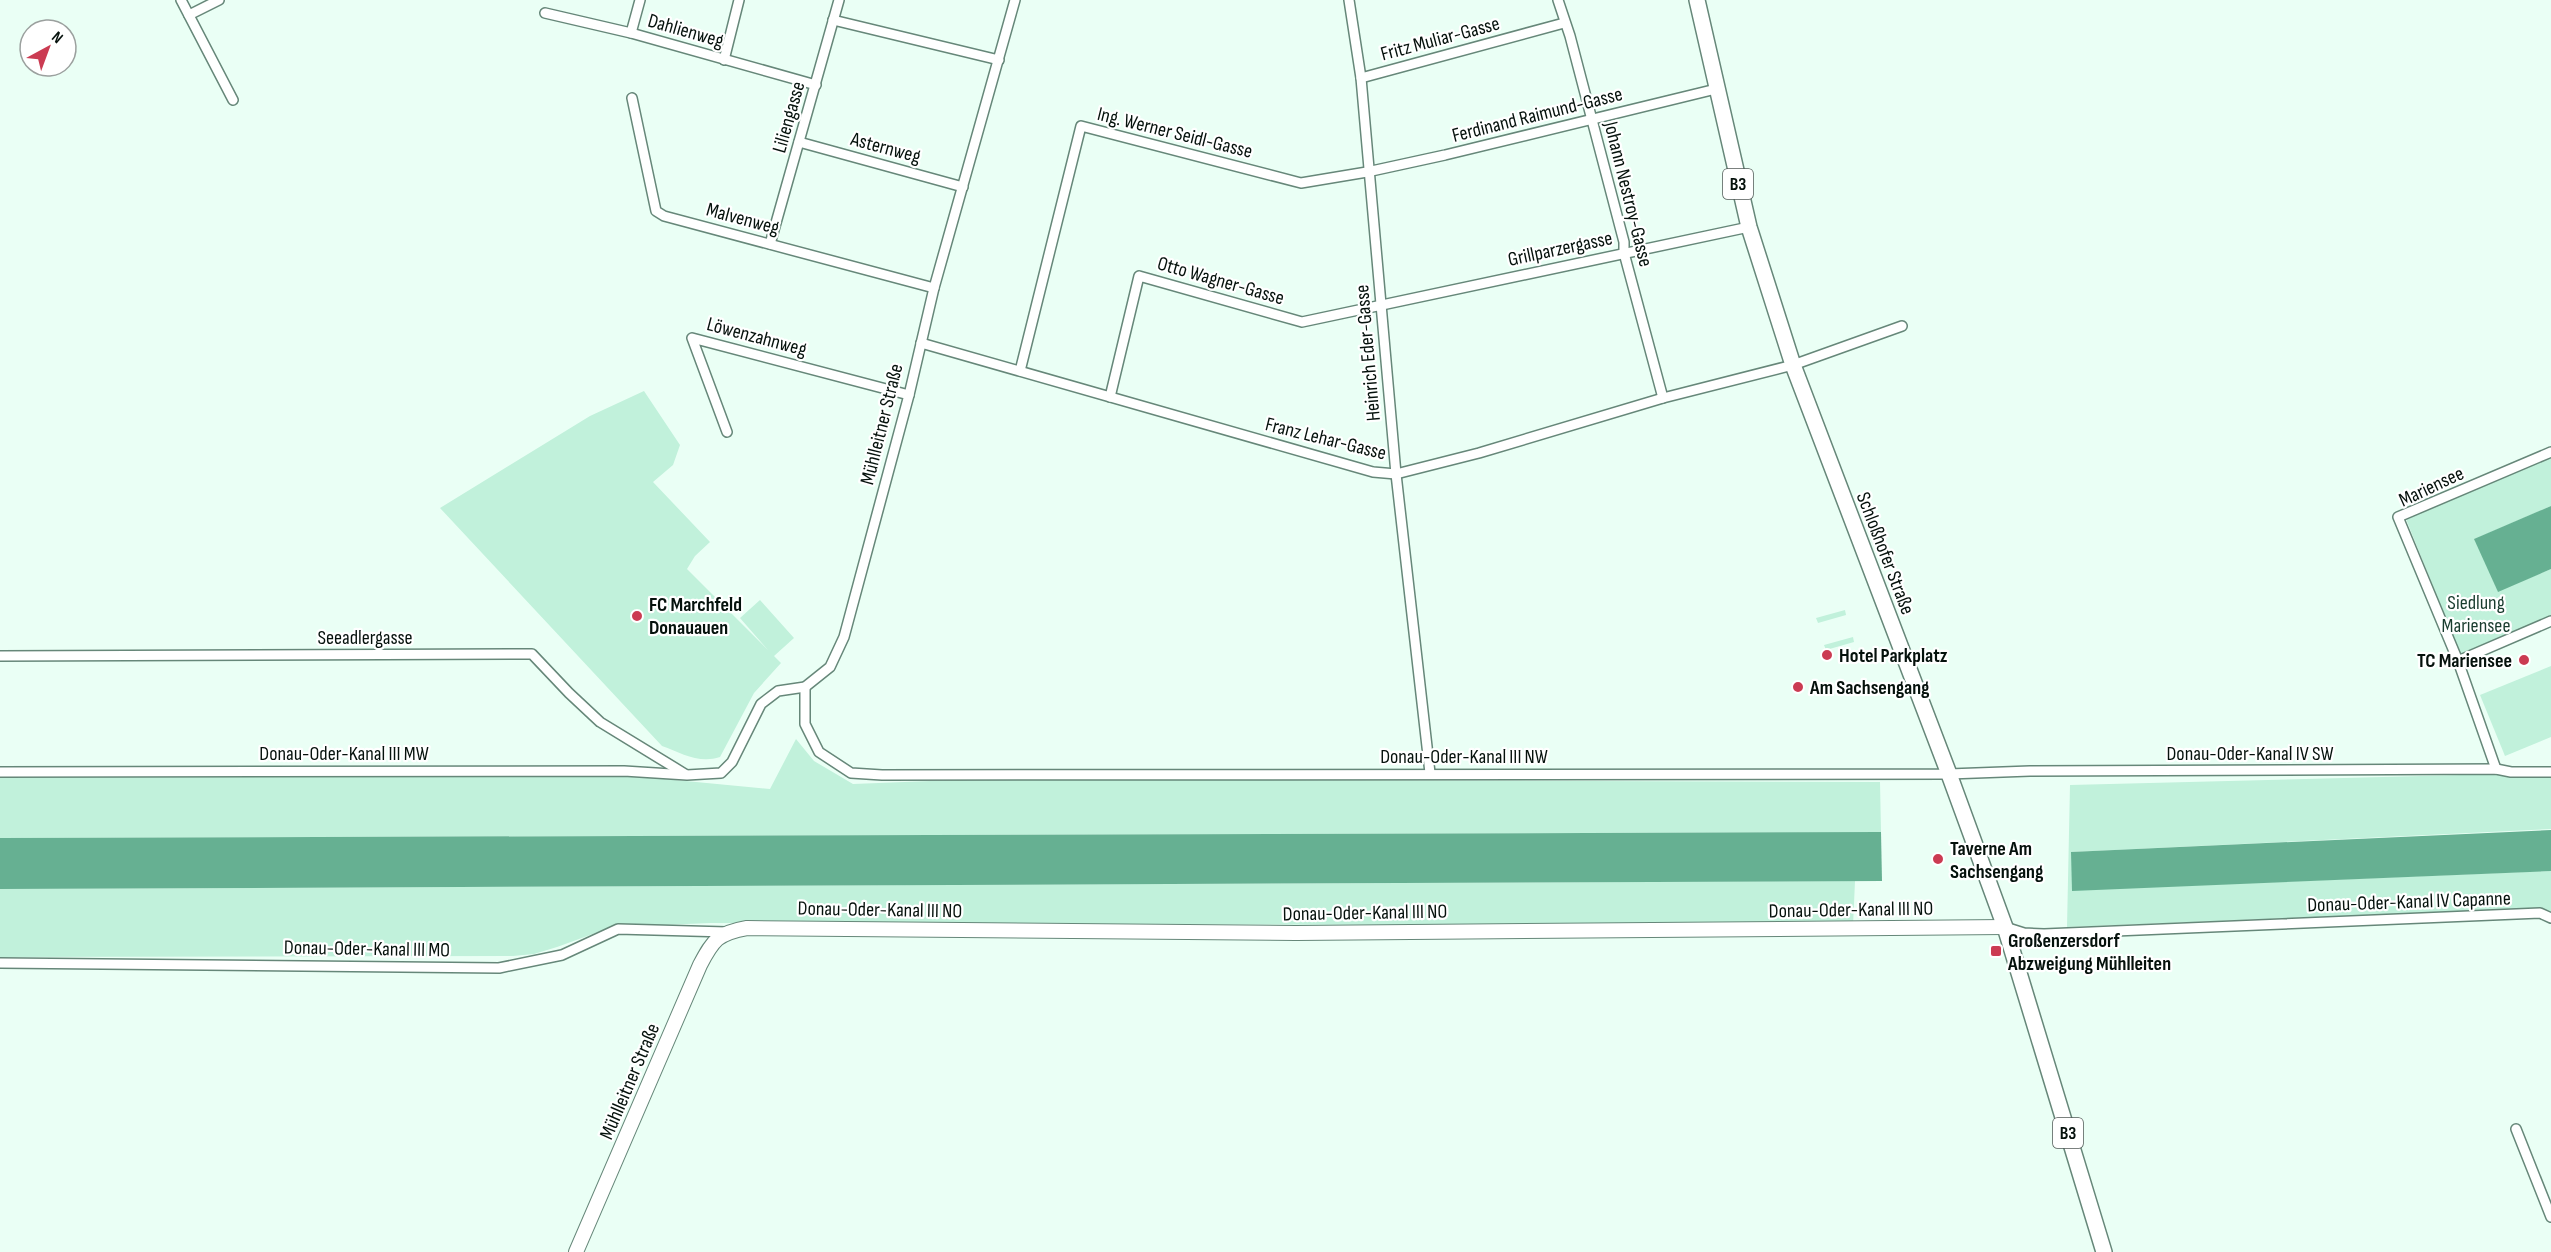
<svg xmlns="http://www.w3.org/2000/svg" width="2551" height="1252" font-family="'Sofia Sans Condensed',sans-serif">
  <style>
    .green { fill: #c1f1db }
    .water { fill: #66b092 }
    .lines { fill: none; stroke-linecap: round; stroke-linejoin: round }
    .street-casing { stroke: #668779; stroke-width: 12 }
    .secondary-casing { stroke: #668779; stroke-width: 16 }
    .primary-casing { stroke: #668779; stroke-width: 18 }
    .street { stroke: #fff; stroke-width: 9 }
    .secondary { stroke: #fff; stroke-width: 14 }
    .primary { stroke: #fff; stroke-width: 15 }
    .poi-dot { fill: #cb3b52; stroke: #fff; stroke-width: 2 }
    .labels { text-anchor: middle; stroke-width: 4.5; stroke-linejoin: round; paint-order: stroke }
    .shield { fill: #fff; stroke: #505855; stroke-width: 1.5 }
    .shield-label { font-size: 18px; font-weight: bold; fill: #05110c }
    .street-label { font-size: 20px; fill: #05110c; stroke: #fff }
    .park-label { font-size: 20px; fill: #193c2e; stroke: #fff }
    .poi-label { font-size: 20px; font-weight: bold; fill: #05110c; stroke: #fff; text-anchor: start }
  </style>
  <rect width="100%" height="100%" fill="#eafff5"/>
  <g class="green">
    <path d="M644,391L680,445L673,465L653,482L710,542L695,556L687,569L768,650L740,618L760,600L794,638L774,656L781,663L754,693L720,757C699,764 681,753 662,746L440,508L590,416Z"/>
    <polygon points="2551,457 2551,506 2475,539 2498,591 2551,569 2551,616 2460,654 2406,519"/>
    <polygon points="1845,610 1846,615 1818,623 1816,618"/>
    <polygon points="1853,637 1854,642 1826,650 1824,645"/>
    <polygon points="2551,666 2551,737 2505,756 2480,695"/>
    <polygon points="796,739 814,761 853,784 981,779 1880,782 1881,832 0,838 0,776 623,775 770,789"/>
    <polygon points="2499,774 2551,775 2551,829 2072,852 2072,890 2551,871 2551,912 2541,908 2067,927 2070,785"/>
    <polygon points="1855,881 1853,926 711,923 612,927 557,947 534,954 513,956 0,957 0,889"/>
  </g>
  <g class="water">
    <polygon points="2551,506 2551,569 2498,592 2474,539"/>
    <polygon points="2551,830 2551,871 2072,891 2071,852"/>
    <polygon points="1881,832 1882,881 0,889 0,838"/>
  </g>
  <g class="lines">
    <g class="street-casing">
      <g id="street">
        <polyline points="181,0 233,100"/>
        <polyline points="1349,0 1361,78 1396,474 1430,773"/>
        <polyline points="1558,0 1570,36 1624,242 1624,253 1663,398"/>
        <polyline points="545,13 631,33 816,85"/>
        <polyline points="189,15 219,0"/>
        <polyline points="833,20 999,60"/>
        <polyline points="631,33 640,0"/>
        <polyline points="724,60 739,0"/>
        <polyline points="1361,78 1564,23"/>
        <polyline points="632,98 656,211 664,216 934,288"/>
        <polyline points="799,142 963,187"/>
        <polyline points="770,244 839,0"/>
        <polyline points="921,343 1373,472 1396,474 1479,453 1663,398 1793,365 1902,326"/>
        <polyline points="1020,371 1081,126 1301,183 1367,172 1445,155 1716,89"/>
        <polyline points="1110,397 1139,276 1302,322 1749,227"/>
        <polyline points="727,432 692,338 909,395"/>
        <polyline points="0,656 532,654 569,693 600,722 685,774"/>
        <polyline points="2458,661 2551,621"/>
        <polyline points="805,687 805,724 819,752 851,773 882,775 1949,774 2030,771 2496,769 2511,772 2551,772"/>
        <polyline points="2496,769 2458,661 2398,517 2551,452"/>
        <polyline points="0,772 624,771 687,775 721,773 732,762 761,704 778,691 805,687 830,667 844,637 909,395 934,288 1015,0"/>
        <polyline points="2005,927 2024,933 2044,934 2540,913 2551,918"/>
        <polyline points="0,963 499,968 562,955 618,929 727,932"/>
        <polyline points="2516,1129 2551,1217"/>
      </g>
    </g>
    <g class="secondary-casing">
      <path id="secondary" d="M576,1252L700,965C713,940 718,933 747,928L1296,933L2005,927"/>
    </g>
    <g class="primary-casing">
      <polyline id="primary" points="1697,0 1749,227 1793,365 1949,774 2005,927 2104,1252"/>
    </g>
    <use href="#street" class="street"/>
    <use href="#secondary" class="secondary"/>
    <use href="#primary" class="primary"/>
  </g>
  <g class="poi-dot">
    <circle cx="637" cy="616" r="6"/>
    <circle cx="1827" cy="655" r="6"/>
    <circle cx="2524" cy="660" r="6"/>
    <circle cx="1798" cy="687" r="6"/>
    <circle cx="1938" cy="859" r="6"/>
    <rect x="1990" y="945" width="12" height="12" rx="3"/>
  </g>
  <g class="labels">
    <g class="shield">
      <rect x="1723" y="169" width="30" height="30" rx="4.5"/>
      <rect x="2053" y="1118" width="30" height="30" rx="4.5"/>
    </g>
    <g class="shield-label">
      <text x="1738" y="190">B3</text>
      <text x="2068" y="1139">B3</text>
    </g>
    <g class="street-label">
      <text transform="translate(686 30) rotate(16)" y="7">Dahlienweg</text>
      <text transform="translate(1440 38) rotate(-15)" y="7">Fritz Muliar-Gasse</text>
      <text transform="translate(1537 114) rotate(-14)" y="7">Ferdinand Raimund-Gasse</text>
      <text transform="translate(788 117) rotate(-74)" y="7">Liliengasse</text>
      <text transform="translate(1175 132) rotate(14)" y="7">Ing. Werner Seidl-Gasse</text>
      <text transform="translate(886 147) rotate(15)" y="7">Asternweg</text>
      <text transform="translate(1629 194) rotate(76)" y="7">Johann Nestroy-Gasse</text>
      <text transform="translate(743 218) rotate(15)" y="7">Malvenweg</text>
      <text transform="translate(1560 248) rotate(-12)" y="7">Grillparzergasse</text>
      <text transform="translate(1221 280) rotate(16)" y="7">Otto Wagner-Gasse</text>
      <text transform="translate(757 336) rotate(15)" y="7">Löwenzahnweg</text>
      <text transform="translate(1367 353) rotate(-95)" y="7">Heinrich Eder-Gasse</text>
      <text transform="translate(881 424) rotate(-76)" y="7">Mühlleitner Straße</text>
      <text transform="translate(1326 438) rotate(14)" y="7">Franz Lehar-Gasse</text>
      <text transform="translate(2431 486) rotate(-25)" y="7">Mariensee</text>
      <text transform="translate(1886 553) rotate(69)" y="7">Schloßhofer Straße</text>
      <text x="365" y="644">Seeadlergasse</text>
      <text x="344" y="760">Donau-Oder-Kanal III MW</text>
      <text x="2250" y="760">Donau-Oder-Kanal IV SW</text>
      <text x="1464" y="763">Donau-Oder-Kanal III NW</text>
      <text transform="translate(2409 901) rotate(-2)" y="7">Donau-Oder-Kanal IV Capanne</text>
      <text transform="translate(880 909) rotate(1)" y="7">Donau-Oder-Kanal III NO</text>
      <text transform="translate(1851 909) rotate(-1)" y="7">Donau-Oder-Kanal III NO</text>
      <text transform="translate(1365 912) rotate(-1)" y="7">Donau-Oder-Kanal III NO</text>
      <text transform="translate(367 948) rotate(1)" y="7">Donau-Oder-Kanal III MO</text>
      <text transform="translate(629 1081) rotate(-67)" y="7">Mühlleitner Straße</text>
    </g>
    <g class="park-label">
      <text x="2476" y="609">Siedlung<tspan x="2476" dy="23">Mariensee</tspan></text>
    </g>
    <g class="poi-label">
      <text x="649" y="611">FC Marchfeld<tspan x="649" dy="23">Donauauen</tspan></text>
      <text x="1839" y="662">Hotel Parkplatz</text>
      <text x="2512" y="667" text-anchor="end">TC Mariensee</text>
      <text x="1810" y="694">Am Sachsengang</text>
      <text x="1950" y="855">Taverne Am<tspan x="1950" dy="23">Sachsengang</tspan></text>
      <text x="2008" y="947">Großenzersdorf<tspan x="2008" dy="23">Abzweigung Mühlleiten</tspan></text>
    </g>
  </g>
  <g transform="translate(48 48) rotate(41)"><circle r="28" fill="#ffffff" stroke="#9ba09e" stroke-width="1.5"/>
  <path d="M0-4.5L10 22L0 15L-10 22Z" fill="#cb3b52"/>
  <text y="-9" font-size="16" font-weight="bold" text-anchor="middle" fill="#05110c">N</text>
  </g>
</svg>
